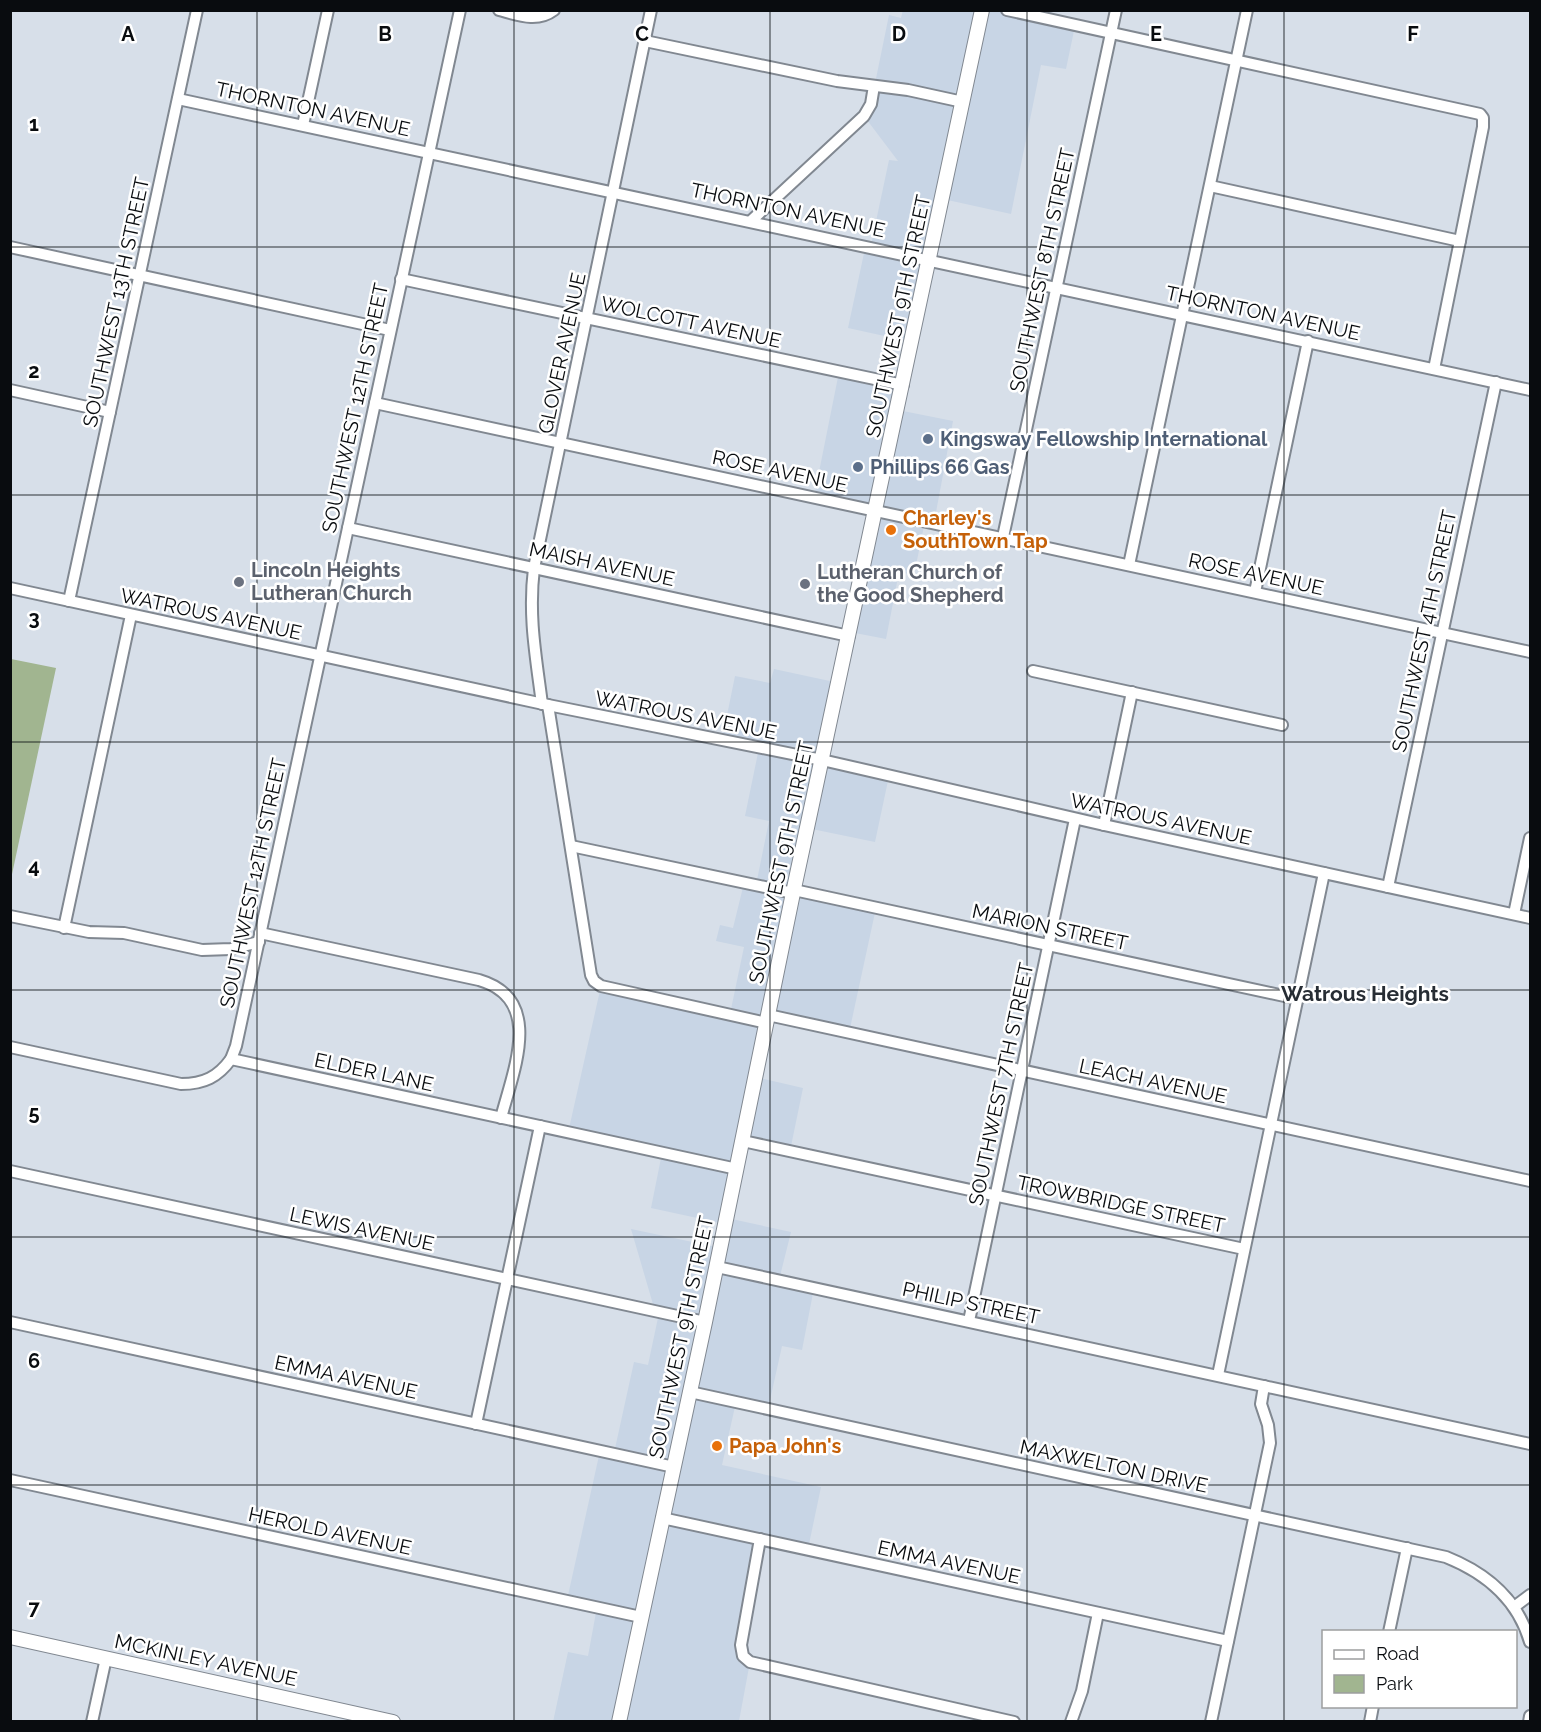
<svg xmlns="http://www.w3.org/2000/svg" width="1541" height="1732" font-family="Raleway,sans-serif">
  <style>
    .built { fill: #c8d5e5 }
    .green { fill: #a1b590 }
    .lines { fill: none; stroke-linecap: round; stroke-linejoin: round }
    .minor-casing { stroke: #818891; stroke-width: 14 }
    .major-casing { stroke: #818891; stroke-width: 16 }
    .minor { stroke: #fff; stroke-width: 10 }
    .major { stroke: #fff; stroke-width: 14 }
    .grid { fill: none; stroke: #090c0f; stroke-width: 1.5; stroke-opacity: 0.55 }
    .service-dot { fill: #5c6f8a; stroke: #fff; stroke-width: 2 }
    .food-dot { fill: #e8710a; stroke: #fff; stroke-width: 2 }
    .worship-dot { fill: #6b7280; stroke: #fff; stroke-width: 2 }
    .labels { text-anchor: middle; stroke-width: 5; stroke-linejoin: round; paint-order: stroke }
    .street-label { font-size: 20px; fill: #090c0f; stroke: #fff }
    .service-label { font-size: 20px; font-weight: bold; fill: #4e5e75; stroke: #fff; text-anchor: start }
    .food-label { font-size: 20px; font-weight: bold; fill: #c56008; stroke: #fff; text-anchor: start }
    .worship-label { font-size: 20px; font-weight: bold; fill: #5b616d; stroke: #fff; text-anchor: start }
    .neighbourhood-label { font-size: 21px; font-weight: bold; fill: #272d34; stroke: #fff }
    .grid-label { font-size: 20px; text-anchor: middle; font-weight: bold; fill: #090c0f; stroke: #fff; stroke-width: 5; stroke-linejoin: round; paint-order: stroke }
  </style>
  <rect width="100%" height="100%" fill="#d7dfe9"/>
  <g class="built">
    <polygon points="903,10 1052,11 1050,20 1075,26 1066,69 1041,65 1011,214 943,199 912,342 848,328 866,244 871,245 889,160 898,161 864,116 871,103 889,15 901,18"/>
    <polygon points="839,372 903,385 898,410 953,421 934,523 925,521 914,575 899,572 886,639 850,632 876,510 814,497"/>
    <polygon points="774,669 839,683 822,760 889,776 875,842 807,828 794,890 876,908 849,1033 769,1015 756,1077 803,1088 790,1151 743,1141 727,1218 791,1232 779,1280 814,1288 802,1350 782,1346 768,1409 736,1402 722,1465 821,1487 808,1549 761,1539 741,1645 750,1662 739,1721 553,1722 568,1652 588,1656 597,1607 567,1600 600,1451 614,1453 634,1362 648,1365 659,1313 655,1311 631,1229 721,1248 725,1224 651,1208 662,1153 568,1133 601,986 730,1014 744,947 716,941 720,925 733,928 744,883 756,885 769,821 745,816 759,748 722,740 735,676 770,683"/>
  </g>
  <polygon class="green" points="11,659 56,668 11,879 10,659"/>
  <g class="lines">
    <g class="minor-casing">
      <g id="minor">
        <path d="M499,10C518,15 537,23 554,10"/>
        <polyline points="1007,10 1480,114 1483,118 1483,127 1434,369"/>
        <polyline points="645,41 837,81 908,90 963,102"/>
        <path d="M178,99C629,195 1080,291 1530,390"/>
        <polyline points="303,125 328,10"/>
        <polyline points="1210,186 1460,241"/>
        <polyline points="752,220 864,116 871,104 874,86"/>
        <polyline points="10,247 390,330"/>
        <polyline points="401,279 903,385"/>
        <polyline points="10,390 110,412"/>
        <polyline points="375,403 1530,652"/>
        <polyline points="348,528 849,636"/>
        <polyline points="1003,537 1116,10"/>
        <polyline points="1129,565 1247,10"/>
        <polyline points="10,588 548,705 822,760 1104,825 1530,918"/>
        <polyline points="1255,592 1308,341"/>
        <polyline points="69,601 197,10"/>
        <polyline points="1033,671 1282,725"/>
        <path d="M542,704C536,657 528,616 534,568L651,10"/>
        <polyline points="548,705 591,975 594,981 601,986 767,1023"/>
        <polyline points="1104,825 1132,692"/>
        <polyline points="571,846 793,893"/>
        <polyline points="1388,887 1496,382"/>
        <polyline points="794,890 1298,999"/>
        <polyline points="1514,914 1530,838"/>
        <polyline points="10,916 89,932 124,933 202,950 231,949 259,942"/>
        <polyline points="64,928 131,615"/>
        <path d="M260,933L479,980C545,999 513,1071 501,1118"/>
        <polyline points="768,1015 1530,1181"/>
        <path d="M10,1047L181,1084C204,1084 218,1077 231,1059L737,1169"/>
        <polyline points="231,1059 236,1046 460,10"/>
        <polyline points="743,1141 1244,1249"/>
        <polyline points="10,1171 705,1322"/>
        <polyline points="717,1267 1530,1444"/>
        <polyline points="969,1321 1075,819"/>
        <polyline points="10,1322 674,1467"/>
        <polyline points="1218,1375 1324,873"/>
        <path d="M690,1392L1446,1557C1486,1573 1518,1600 1530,1642"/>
        <polyline points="476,1424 540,1126"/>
        <polyline points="10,1480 641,1617"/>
        <polyline points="662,1518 1228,1641"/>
        <polyline points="760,1539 741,1645 743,1656 750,1662 1014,1722"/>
        <polyline points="1514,1607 1530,1595"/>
        <polyline points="1389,1632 1407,1548"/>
        <polyline points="92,1722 106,1658"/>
        <polyline points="1071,1722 1082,1691 1098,1613"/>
        <polyline points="1211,1722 1270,1443 1268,1425 1261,1404 1264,1386"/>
        <polyline points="1370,1722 1373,1706"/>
        <polyline points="1529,1722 1530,1716"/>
      </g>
    </g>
    <g class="major-casing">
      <g id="major">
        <polyline points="10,1637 393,1722"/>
        <polyline points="619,1722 705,1322 793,893 982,10"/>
      </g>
    </g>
    <use href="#minor" class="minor"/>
    <use href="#major" class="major"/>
  </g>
  <path class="grid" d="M257,10V1722M514,10V1722M770,10V1722M1027,10V1722M1284,10V1722M10,247H1530M10,495H1530M10,742H1530M10,990H1530M10,1237H1530M10,1485H1530"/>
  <g class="service-dot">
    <circle cx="928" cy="439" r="6"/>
    <circle cx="858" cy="467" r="6"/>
  </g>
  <g class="food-dot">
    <circle cx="891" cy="530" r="6"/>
    <circle cx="717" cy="1446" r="6"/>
  </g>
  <g class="worship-dot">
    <circle cx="239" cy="582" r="6"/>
    <circle cx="805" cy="584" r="6"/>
  </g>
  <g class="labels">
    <g class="street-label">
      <text transform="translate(313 109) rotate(12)" y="7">THORNTON AVENUE</text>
      <text transform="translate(788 210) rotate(12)" y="7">THORNTON AVENUE</text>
      <text transform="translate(1042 270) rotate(-78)" y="7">SOUTHWEST 8TH STREET</text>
      <text transform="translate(116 302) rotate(-78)" y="7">SOUTHWEST 13TH STREET</text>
      <text transform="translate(1263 313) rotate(12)" y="7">THORNTON AVENUE</text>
      <text transform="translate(898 316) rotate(-78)" y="7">SOUTHWEST 9TH STREET</text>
      <text transform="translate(691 322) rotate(12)" y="7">WOLCOTT AVENUE</text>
      <text transform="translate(562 353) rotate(-78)" y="7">GLOVER AVENUE</text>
      <text transform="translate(355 408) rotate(-78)" y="7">SOUTHWEST 12TH STREET</text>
      <text transform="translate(780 471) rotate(12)" y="7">ROSE AVENUE</text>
      <text transform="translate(602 564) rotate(12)" y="7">MAISH AVENUE</text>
      <text transform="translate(1256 574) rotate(12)" y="7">ROSE AVENUE</text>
      <text transform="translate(211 614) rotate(12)" y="7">WATROUS AVENUE</text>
      <text transform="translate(1424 631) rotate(-78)" y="7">SOUTHWEST 4TH STREET</text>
      <text transform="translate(686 715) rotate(11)" y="7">WATROUS AVENUE</text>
      <text transform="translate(1161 819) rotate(12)" y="7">WATROUS AVENUE</text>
      <text transform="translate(781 862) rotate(-78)" y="7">SOUTHWEST 9TH STREET</text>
      <text transform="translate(253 883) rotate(-78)" y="7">SOUTHWEST 12TH STREET</text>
      <text transform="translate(1050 927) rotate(12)" y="7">MARION STREET</text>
      <text transform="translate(374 1072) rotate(12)" y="7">ELDER LANE</text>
      <text transform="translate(1153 1081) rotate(12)" y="7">LEACH AVENUE</text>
      <text transform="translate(1001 1084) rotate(-78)" y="7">SOUTHWEST 7TH STREET</text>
      <text transform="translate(1121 1204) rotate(12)" y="7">TROWBRIDGE STREET</text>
      <text transform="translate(362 1229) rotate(12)" y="7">LEWIS AVENUE</text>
      <text transform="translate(971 1303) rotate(12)" y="7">PHILIP STREET</text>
      <text transform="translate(681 1337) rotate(-78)" y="7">SOUTHWEST 9TH STREET</text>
      <text transform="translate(346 1377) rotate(12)" y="7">EMMA AVENUE</text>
      <text transform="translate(1114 1466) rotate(12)" y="7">MAXWELTON DRIVE</text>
      <text transform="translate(330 1531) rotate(12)" y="7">HEROLD AVENUE</text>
      <text transform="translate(949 1562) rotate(12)" y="7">EMMA AVENUE</text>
      <text transform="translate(206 1660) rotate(12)" y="7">MCKINLEY AVENUE</text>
    </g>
    <g class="service-label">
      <text x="940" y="446">Kingsway Fellowship International</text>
      <text x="870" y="474">Phillips 66 Gas</text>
    </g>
    <g class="food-label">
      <text x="903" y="525">Charley's<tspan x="903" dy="23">SouthTown Tap</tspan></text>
      <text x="729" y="1453">Papa John's</text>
    </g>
    <g class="worship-label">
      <text x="251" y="577">Lincoln Heights<tspan x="251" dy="23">Lutheran Church</tspan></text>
      <text x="817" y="579">Lutheran Church of<tspan x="817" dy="23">the Good Shepherd</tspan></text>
    </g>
    <g class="neighbourhood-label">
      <text x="1365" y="1001">Watrous Heights</text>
    </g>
  </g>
  <g class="grid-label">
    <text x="128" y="41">A</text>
    <text x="385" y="41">B</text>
    <text x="642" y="41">C</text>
    <text x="899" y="41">D</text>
    <text x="1156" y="41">E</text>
    <text x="1413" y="41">F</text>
    <text x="34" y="131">1</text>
    <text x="34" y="378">2</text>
    <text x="34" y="625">3</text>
    <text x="34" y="873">4</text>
    <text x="34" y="1120">5</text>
    <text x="34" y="1368">6</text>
    <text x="34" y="1615">7</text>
  </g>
  <rect width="1541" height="1732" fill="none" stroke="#090c0f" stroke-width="24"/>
  <rect x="1322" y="1630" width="195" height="78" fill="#ffffff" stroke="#9d9e9f" stroke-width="1.5"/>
  <rect x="1334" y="1650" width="30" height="9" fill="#ffffff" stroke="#9d9e9f" stroke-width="1.5"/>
  <text x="1376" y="1660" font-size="18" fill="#090c0f">Road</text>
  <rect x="1334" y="1675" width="30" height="18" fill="#a1b590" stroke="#9d9e9f" stroke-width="1.5"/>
  <text x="1376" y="1690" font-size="18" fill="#090c0f">Park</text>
</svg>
